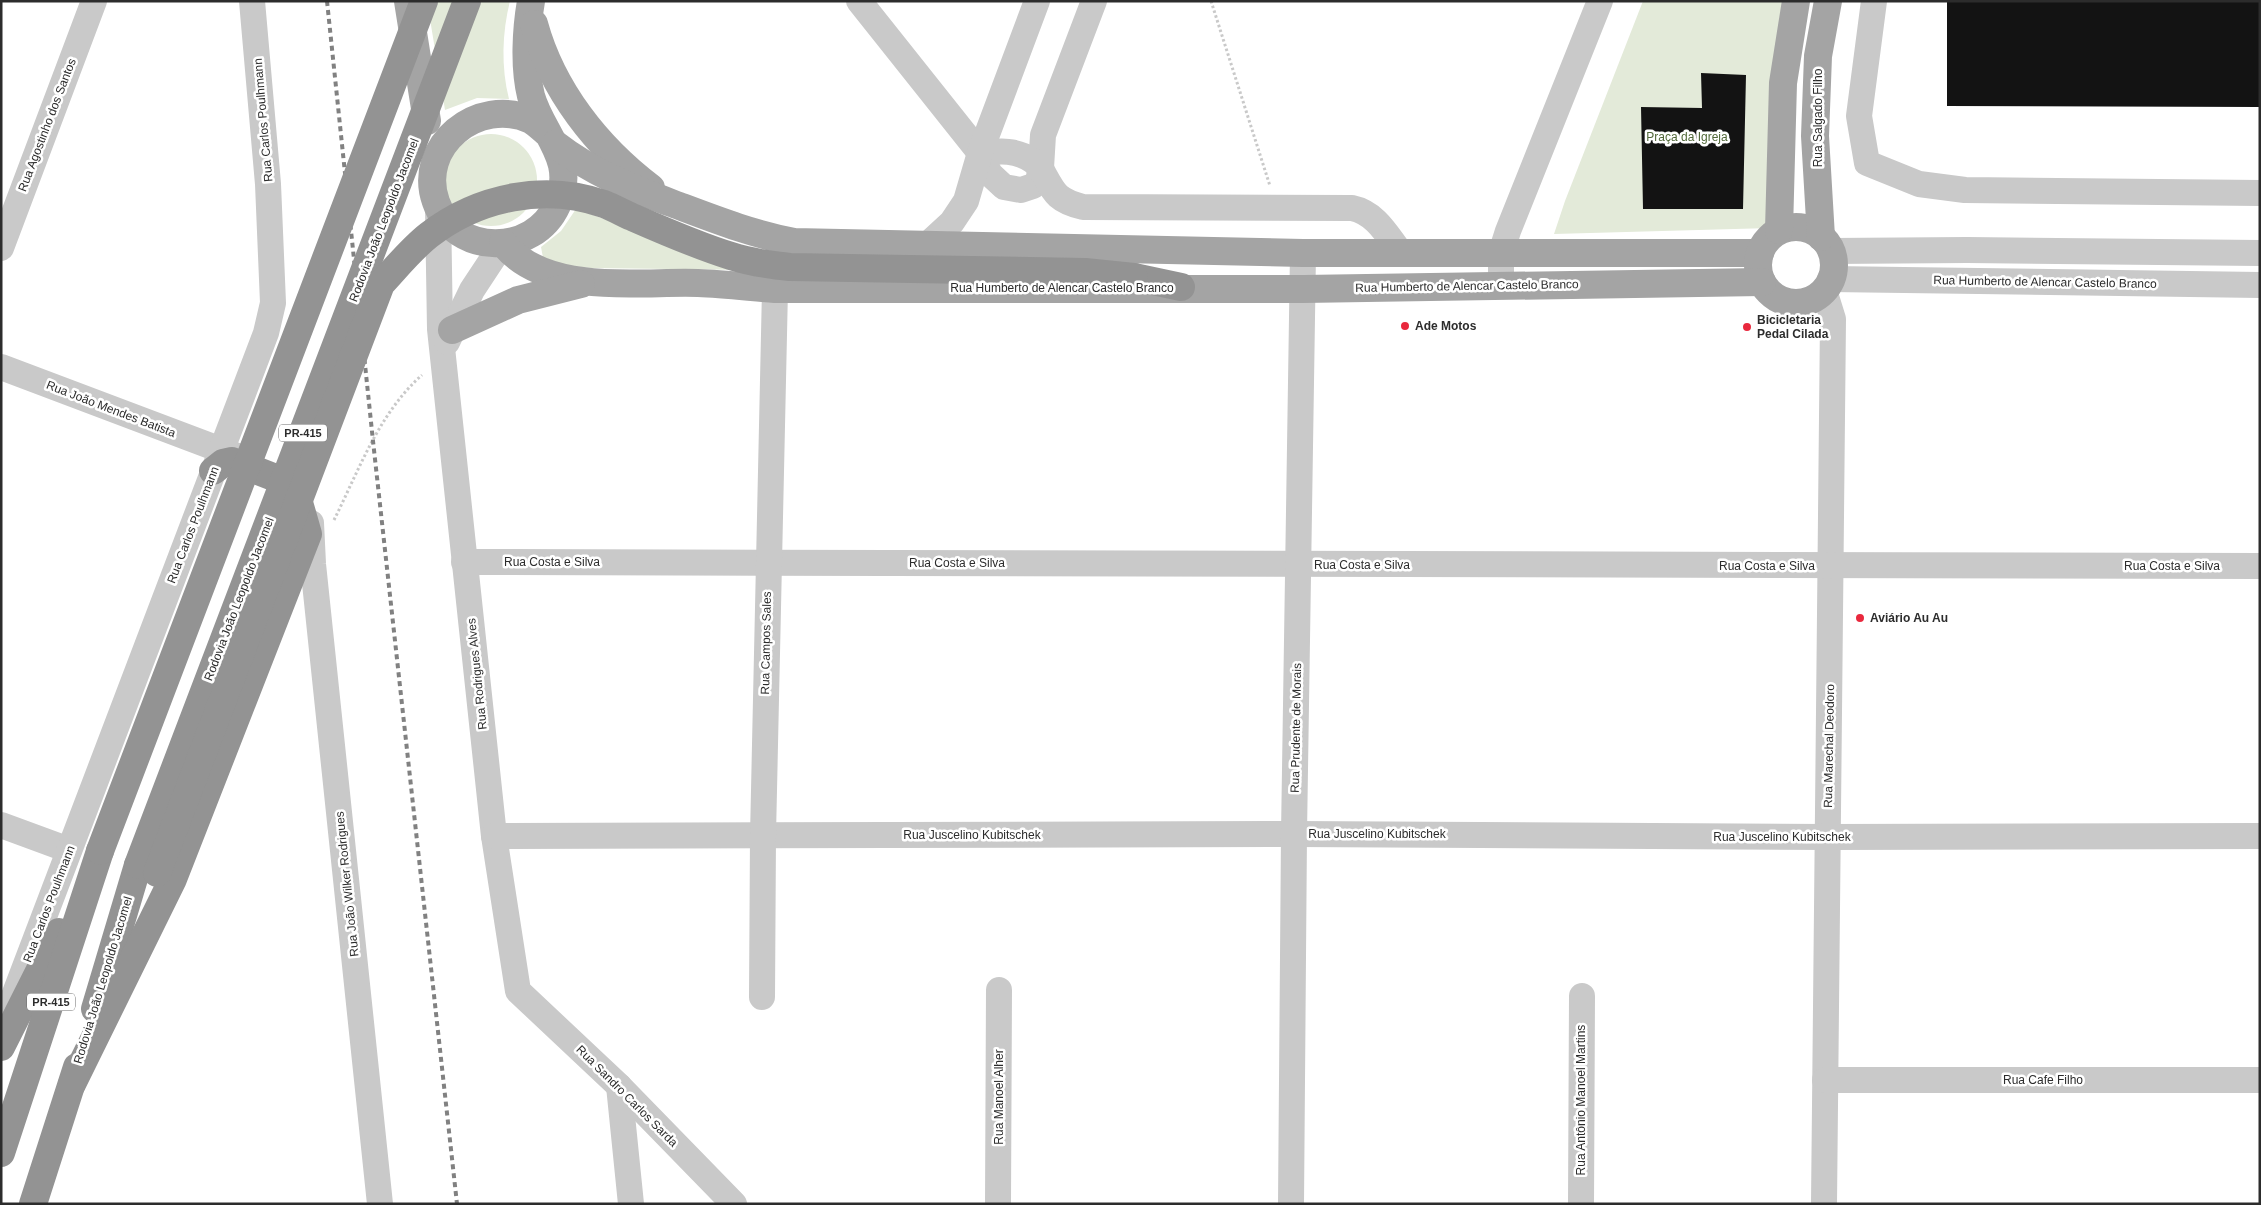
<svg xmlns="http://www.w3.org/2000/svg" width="2261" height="1205" font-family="Helvetica,sans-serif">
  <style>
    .green { fill: #e3ead9 }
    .building { fill: #131313 }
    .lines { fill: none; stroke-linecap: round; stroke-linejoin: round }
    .path { stroke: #c9c9c9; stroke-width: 3; stroke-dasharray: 2.5 2.5; stroke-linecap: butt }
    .minor { stroke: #c9c9c9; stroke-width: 26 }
    .major { stroke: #a4a4a4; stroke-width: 28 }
    .highway { stroke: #939393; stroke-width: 28 }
    .rail { stroke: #818181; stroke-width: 4; stroke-dasharray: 5 4; stroke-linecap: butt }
    .highway-bridge { stroke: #939393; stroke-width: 28 }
    .poi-dot { fill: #e9283d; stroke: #fff; stroke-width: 2 }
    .labels { text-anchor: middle; stroke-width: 5; stroke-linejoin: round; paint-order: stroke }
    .shield { fill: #fff; stroke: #6b6b6b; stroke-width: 1 }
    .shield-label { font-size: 11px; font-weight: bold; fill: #2c2c2c }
    .street-label { font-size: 12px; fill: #2c2c2c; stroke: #fff }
    .park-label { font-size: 12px; fill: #516839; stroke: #fff }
    .poi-label { font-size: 12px; font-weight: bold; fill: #2c2c2c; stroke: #fff; text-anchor: start }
  </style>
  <rect width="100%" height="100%" fill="#fff"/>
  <g class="green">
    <path d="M427,1H510C502,33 501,67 509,99L477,98L445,110Z"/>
    <polygon points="1643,1 1796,1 1771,228 1554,234 1565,201"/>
    <circle cx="491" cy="180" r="46"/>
    <polygon points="576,209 749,270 591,268 544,263 541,247 561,231"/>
  </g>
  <g class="building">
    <polygon points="1947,1 2260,1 2260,107 1947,106"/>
    <polygon points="1701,73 1746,75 1743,209 1643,209 1641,107 1702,108"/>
  </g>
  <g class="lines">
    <g class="path">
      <polyline points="1211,1 1270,186"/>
      <path d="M334,520C359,470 379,413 422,375"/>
    </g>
    <g class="minor">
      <polyline points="859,1 980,153 990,174 1004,187 1021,190 1033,186 1038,181 1041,168 1043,135 1094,1"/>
      <polyline points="1874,1 1859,116 1867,163 1919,184 1965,190 2260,193"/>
      <path d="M980,153C1000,151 1015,149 1033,161C1035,163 1040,166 1041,169C1054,192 1055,200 1083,207L1352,208C1376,213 1387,235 1401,253"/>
      <polyline points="438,209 440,329 494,836 518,991 619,1086 734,1204"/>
      <polyline points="927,245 952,222 966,201 980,153 1037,1"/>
      <polyline points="1,248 94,1"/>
      <polyline points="1831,251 1967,250 2260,253"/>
      <polyline points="1830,279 2260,285"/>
      <polyline points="1501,286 1501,253 1508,231 1600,1"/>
      <polyline points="1824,290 1833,319 1824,1204"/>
      <polyline points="447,342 472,290 503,243"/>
      <polyline points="1,367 237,456"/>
      <polyline points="311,523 313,564 380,1204"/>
      <polyline points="464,562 2260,566"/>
      <polyline points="1,825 69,850"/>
      <polyline points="494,836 1294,834 1828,837 2260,836"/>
      <polyline points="762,997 763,836 775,289"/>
      <polyline points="9,1009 266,333 273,303 268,184 252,1"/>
      <polyline points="1825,1080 2260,1080"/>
      <polyline points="619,1086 631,1204"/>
      <polyline points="998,1204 999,990"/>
      <polyline points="1291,1204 1294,834 1303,253"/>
      <polyline points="1581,1204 1582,996"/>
    </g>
    <g class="major">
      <polyline points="408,1 427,121"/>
      <path d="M531,1C526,30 524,67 531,96C542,135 578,160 557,205C534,256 455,257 436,202C416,146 478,96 531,120C536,123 541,128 546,132"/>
      <path d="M534,24C552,90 597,147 651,188"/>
      <path d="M555,144C591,172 631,188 674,204C714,219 752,234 794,242L1303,253H1760"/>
      <circle cx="1796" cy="265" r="38"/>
      <polyline points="1779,230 1783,83 1796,1"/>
      <polyline points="1821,237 1815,136 1818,56 1828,1"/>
      <path d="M503,243C544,296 638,281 698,283C724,284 749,287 775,289H1303L1762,282"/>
      <polyline points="452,330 518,300 581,284"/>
    </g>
    <g class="highway">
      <polyline points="1134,277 1181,287"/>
      <polyline points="95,1009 138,865"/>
      <polyline points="1,1047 59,932"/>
      <polyline points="72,1084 173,879 308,534 300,506 281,480 232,461 223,463 213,471"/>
      <polyline points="1,1153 100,851"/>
      <polyline points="33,1204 77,1067"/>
    </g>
    <polyline class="rail" points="327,1 373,441 457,1204"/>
    <g class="highway-bridge">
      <polyline points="100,851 424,1"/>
      <polyline points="138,865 467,1"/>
      <path d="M157,873L381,284C396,268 411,249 429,235C478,197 545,183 604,204C614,208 623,213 632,217C664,231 698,246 731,256C750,262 770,265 790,267L1085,272L1134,277"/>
    </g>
  </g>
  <g class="poi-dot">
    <circle cx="1405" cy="326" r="5"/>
    <circle cx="1747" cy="327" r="5"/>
    <circle cx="1860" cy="618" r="5"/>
  </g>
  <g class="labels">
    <g class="shield">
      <rect x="279" y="424.5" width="48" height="17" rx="4"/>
      <rect x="27" y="993.5" width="48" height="17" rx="4"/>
    </g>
    <g class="shield-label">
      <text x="303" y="437">PR-415</text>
      <text x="51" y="1006">PR-415</text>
    </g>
    <g class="street-label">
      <text transform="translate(1818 118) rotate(-90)" y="4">Rua Salgado Filho</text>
      <text transform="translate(263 120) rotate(-95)" y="4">Rua Carlos Poulhmann</text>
      <text transform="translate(47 125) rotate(-69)" y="4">Rua Agostinho dos Santos</text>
      <text transform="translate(384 220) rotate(-69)" y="4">Rodovia João Leopoldo Jacomel</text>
      <text transform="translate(2045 282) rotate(1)" y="4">Rua Humberto de Alencar Castelo Branco</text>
      <text transform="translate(1467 286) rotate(-1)" y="4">Rua Humberto de Alencar Castelo Branco</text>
      <text x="1062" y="292">Rua Humberto de Alencar Castelo Branco</text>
      <text transform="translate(111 409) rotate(21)" y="4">Rua João Mendes Batista</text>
      <text transform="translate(193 525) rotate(-69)" y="4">Rua Carlos Poulhmann</text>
      <text x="552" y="566">Rua Costa e Silva</text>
      <text x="957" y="567">Rua Costa e Silva</text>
      <text x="1362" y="569">Rua Costa e Silva</text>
      <text x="1767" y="570">Rua Costa e Silva</text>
      <text x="2172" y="570">Rua Costa e Silva</text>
      <text transform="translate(239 599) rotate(-69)" y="4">Rodovia João Leopoldo Jacomel</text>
      <text transform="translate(766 643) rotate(-89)" y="4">Rua Campos Sales</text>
      <text transform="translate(477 674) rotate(-96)" y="4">Rua Rodrigues Alves</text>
      <text transform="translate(1296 728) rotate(-89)" y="4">Rua Prudente de Morais</text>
      <text transform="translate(1829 746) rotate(-89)" y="4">Rua Marechal Deodoro</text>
      <text x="1377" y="838">Rua Juscelino Kubitschek</text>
      <text x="972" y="839">Rua Juscelino Kubitschek</text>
      <text x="1782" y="841">Rua Juscelino Kubitschek</text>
      <text transform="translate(347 884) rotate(-96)" y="4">Rua João Wilker Rodrigues</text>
      <text transform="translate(49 904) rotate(-69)" y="4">Rua Carlos Poulhmann</text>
      <text transform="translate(103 980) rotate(-73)" y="4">Rodovia João Leopoldo Jacomel</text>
      <text x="2043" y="1084">Rua Cafe Filho</text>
      <text transform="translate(627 1096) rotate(45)" y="4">Rua Sandro Carlos Sarda</text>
      <text transform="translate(999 1097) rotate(-90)" y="4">Rua Manoel Alher</text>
      <text transform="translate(1581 1100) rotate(-90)" y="4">Rua Antônio Manoel Martins</text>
    </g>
    <g class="park-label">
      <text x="1687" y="141">Praça da Igreja</text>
    </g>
    <g class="poi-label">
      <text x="1757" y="324">Bicicletaria<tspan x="1757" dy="14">Pedal Cilada</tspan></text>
      <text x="1415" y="330">Ade Motos</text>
      <text x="1870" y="622">Aviário Au Au</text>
    </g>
  </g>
  <rect width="2261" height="1205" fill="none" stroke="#2c2c2c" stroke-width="5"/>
</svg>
